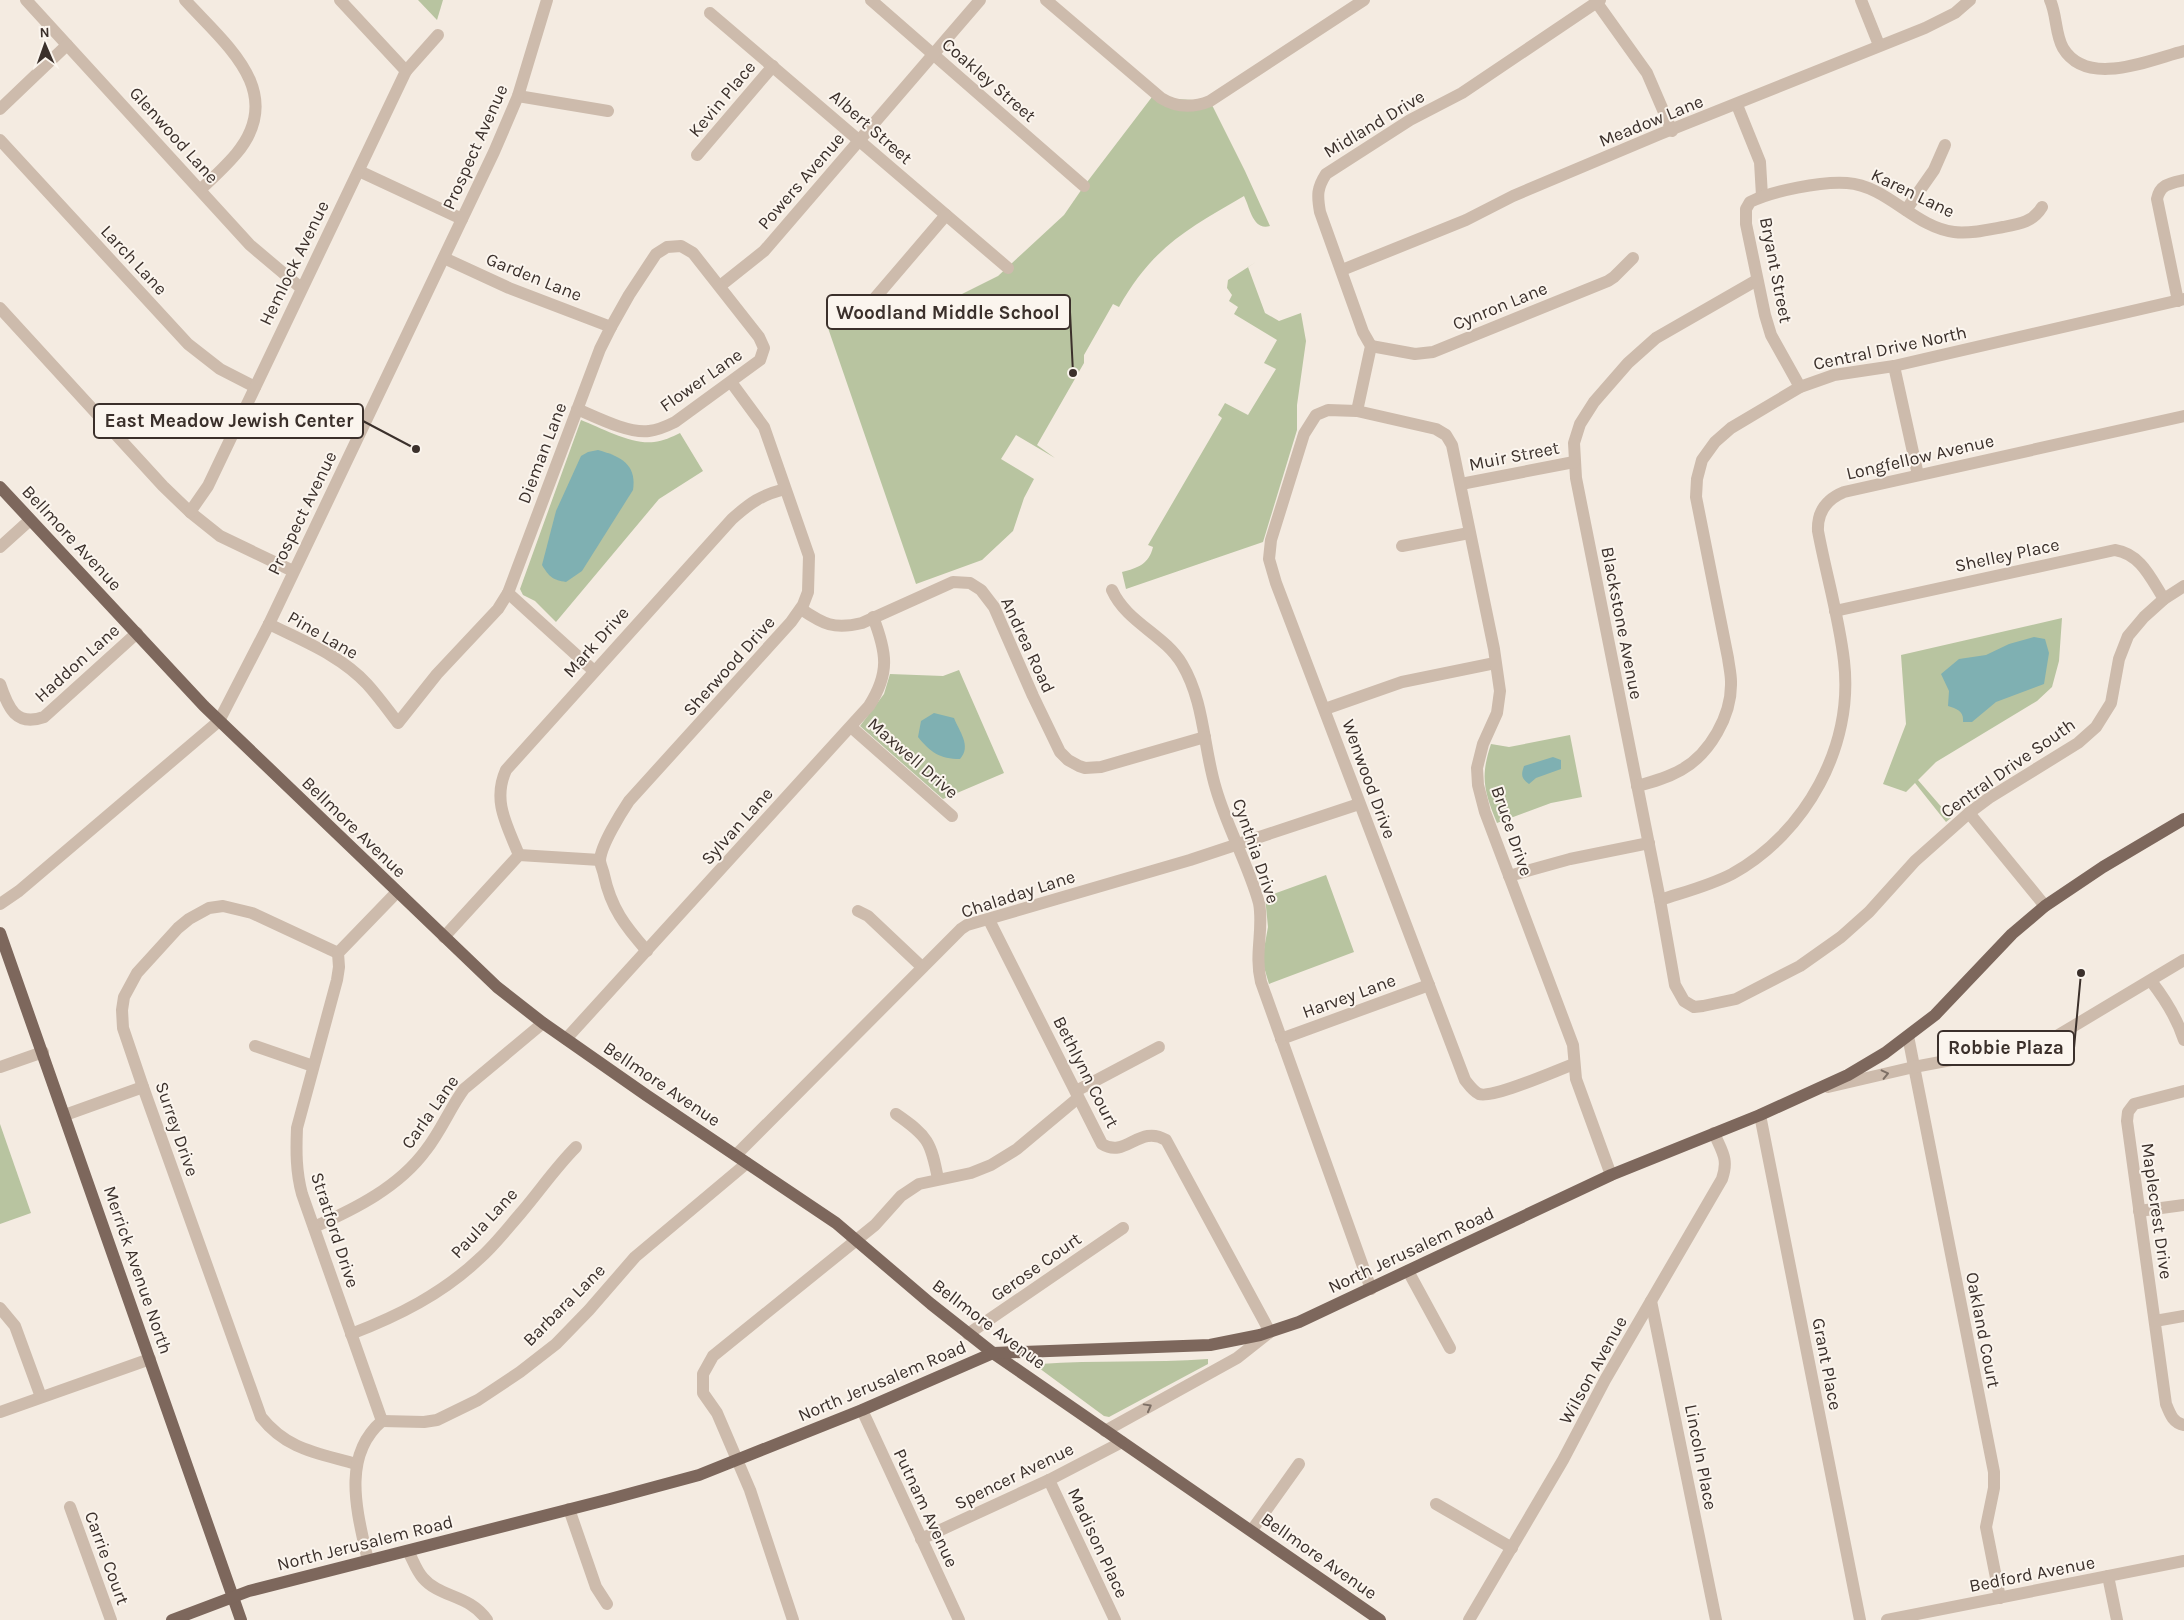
<svg xmlns="http://www.w3.org/2000/svg" width="2184" height="1620" font-family="Karla,sans-serif">
  <style>
    .green { fill: #b8c4a0 }
    .water { fill: #7fb0b2 }
    .lines { fill: none; stroke-linecap: round; stroke-linejoin: round }
    .minor { stroke: #cdbbac; stroke-width: 12 }
    .major { stroke: #7d675c; stroke-width: 12 }
    .oneway { stroke: #7d6f65 }
    .labels { text-anchor: middle; stroke-width: 4; stroke-linejoin: round; paint-order: stroke }
    .street-label { font-size: 18px; fill: #3b302b; stroke: #fbf5ee }
    .leader { fill: none; stroke: #3b302b; stroke-width: 2 }
    .callout-dot { fill: #3b302b; stroke: #fbf5ee; stroke-width: 2 }
    .callout { fill: #fbf5ee; stroke: #3b302b; stroke-width: 2 }
    .callout-label { font-size: 19px; text-anchor: middle; font-weight: bold; fill: #3b302b }
  </style>
  <rect width="100%" height="100%" fill="#f4ebe1"/>
  <g class="green">
    <polygon points="418,0 443,0 437,20"/>
    <path d="M1155,93L1161,98L1210,101L1245,171L1270,226C1253,231 1250,208 1244,196C1187,229 1152,248 1119,307L1113,304L1084,355V363L1037,445L1055,458L1016,435L1001,459L1034,479L1024,498L1013,531L982,560L916,584L828,328L918,316L998,276L1064,215L1084,186Z"/>
    <path d="M1256,262L1248,267L1265,313L1279,321L1301,313L1306,341L1297,405V430L1263,542L1126,589L1122,572C1138,568 1149,564 1153,547L1148,545L1222,418L1218,415L1225,403L1248,415L1276,369L1264,363L1277,340L1234,314L1238,307L1229,301L1232,295L1227,288L1228,280Z"/>
    <path d="M581,420C601,428 633,445 654,442C663,441 672,437 680,433L703,471L659,499L556,622L535,601L523,595L520,589Z"/>
    <polygon points="2062,618 2059,661 2052,687 2037,701 1936,762 1918,780 1951,818 1946,822 1915,783 1906,792 1883,784 1906,724 1901,655"/>
    <polygon points="959,670 1004,773 943,799 860,726 884,694 890,674 943,676"/>
    <path d="M1570,735L1582,797L1551,803L1497,823C1484,791 1480,777 1491,744L1509,747Z"/>
    <polygon points="1326,875 1354,952 1269,984 1264,967 1264,949 1268,927 1265,897"/>
    <polygon points="0,1124 31,1213 0,1224"/>
    <path d="M1208,1359V1364L1109,1417L1104,1416L1039,1368L1044,1367L1040,1364C1096,1360 1152,1363 1208,1359Z"/>
  </g>
  <g class="water">
    <path d="M598,450C620,456 637,464 633,490L582,571L566,582C553,580 549,577 542,565L556,511L581,456L588,452Z"/>
    <path d="M2034,637L2045,639L2049,653L2044,684L1996,702L1972,722H1963C1964,711 1957,709 1948,706L1949,691L1941,674L1959,659L1986,655L2009,644Z"/>
    <path d="M934,713L954,718C959,731 972,746 960,759C940,759 930,752 918,737L921,721Z"/>
    <path d="M1553,757L1561,760V769L1536,778L1529,784C1521,778 1521,775 1524,766Z"/>
  </g>
  <g class="lines">
    <g class="minor">
      <polyline points="26,0 250,245 301,288"/>
      <path d="M185,0C225,44 288,92 236,154C225,167 213,178 201,189"/>
      <polyline points="340,0 406,71"/>
      <polyline points="871,0 1084,186"/>
      <path d="M1046,0L1161,98C1177,108 1193,108 1210,101L1364,0"/>
      <polyline points="1861,0 1879,45"/>
      <path d="M2050,0C2057,15 2055,34 2063,48C2087,88 2149,60 2184,51"/>
      <polyline points="1597,3 1647,73 1672,131"/>
      <polyline points="710,13 1008,268"/>
      <polyline points="518,96 608,111"/>
      <polyline points="1737,105 1760,162 1762,196"/>
      <polyline points="0,109 67,45"/>
      <polyline points="0,140 188,344 220,369 255,387"/>
      <polyline points="697,155 773,66"/>
      <polyline points="359,171 462,219"/>
      <polyline points="1906,210 1934,170 1945,145"/>
      <polyline points="444,258 509,288 611,327"/>
      <polyline points="1342,270 1466,220 1513,196 1660,134 1925,28 1955,13 1970,0"/>
      <polyline points="1757,280 1656,338 1628,363 1594,402 1580,424 1574,443 1576,478 1660,900 1675,985 1684,1001 1694,1007 1703,1006 1736,999 1800,966 1841,937 1869,912 1915,861 1969,813 1989,798 2078,743 2096,727 2111,703 2119,659 2128,636 2144,617 2164,599 2184,586"/>
      <polyline points="720,286 764,251 980,0"/>
      <path d="M2178,301L2157,199C2160,184 2171,183 2184,180"/>
      <polyline points="0,308 163,486 190,512 220,536 293,571"/>
      <polyline points="857,319 946,215"/>
      <polyline points="1371,346 1415,354 1433,352 1608,281 1614,277 1633,258"/>
      <polyline points="1894,366 1918,475"/>
      <path d="M1800,387L1771,335L1765,315L1746,224V209L1750,202C1772,191 1822,181 1847,183C1888,186 1914,227 1954,232C1970,234 1987,230 2003,227C2020,224 2033,222 2042,207"/>
      <path d="M1357,411L1371,346L1363,332L1320,212C1317,195 1317,188 1326,174L1410,120L1462,93L1600,0"/>
      <polyline points="1461,484 1574,462"/>
      <polyline points="190,512 208,486 406,71 438,35"/>
      <polyline points="1402,546 1469,533"/>
      <polyline points="0,547 30,520"/>
      <path d="M1112,590C1127,623 1164,634 1182,664C1205,703 1203,747 1216,789C1227,827 1248,864 1259,903C1264,929 1254,954 1261,982L1371,1289"/>
      <polyline points="508,593 594,671"/>
      <path d="M801,609C823,624 834,630 862,623L953,582L970,583L981,590L994,607L1033,696L1060,752L1068,760L1079,766L1085,768L1101,767L1205,737"/>
      <path d="M1835,611L2115,550C2141,554 2151,579 2164,599"/>
      <path d="M269,624C303,641 340,655 367,684C378,696 388,710 398,723L437,674L498,609L508,593L600,349L611,327L629,295L656,254L667,247L681,246L693,253L759,337L764,348L760,360L675,422C667,426 658,430 649,431C629,434 596,417 577,409"/>
      <path d="M0,684C8,708 16,727 44,717L137,633"/>
      <polyline points="1325,709 1402,682 1495,663"/>
      <polyline points="851,727 952,816"/>
      <path d="M1637,786C1652,782 1667,778 1681,770C1710,754 1732,715 1731,682C1731,674 1729,666 1728,658L1696,497L1697,479L1702,460L1715,442L1731,428L1800,387L1834,375L1894,366L2184,299"/>
      <polyline points="1969,813 2045,906"/>
      <path d="M519,855C507,825 492,801 506,770L732,519C750,503 761,495 785,489"/>
      <polyline points="1509,876 1570,859 1649,843"/>
      <path d="M1660,900C1684,892 1709,886 1732,874C1806,833 1854,746 1844,661C1839,617 1826,574 1818,531C1817,511 1827,499 1844,492L2184,416"/>
      <polyline points="0,904 19,891 219,721 269,624 494,152 518,96 547,0"/>
      <polyline points="858,911 868,916 922,967"/>
      <path d="M989,920L1102,1144C1126,1159 1139,1124 1166,1140L1270,1332L1237,1358L1105,1431"/>
      <polyline points="444,937 519,855 600,860"/>
      <path d="M647,951C625,926 611,908 604,875C603,870 600,864 600,860C601,845 621,813 629,801L791,622L803,605L808,592L809,556L764,427L731,382"/>
      <path d="M338,953L252,913L223,906L209,908L189,919L178,928L137,973L124,997L122,1010L123,1028L143,1087L261,1417C287,1450 318,1453 356,1464"/>
      <path d="M2151,981C2165,999 2177,1018 2184,1040"/>
      <polyline points="1908,1036 1994,1472 1994,1488 1986,1527 2000,1598"/>
      <path d="M566,1039L869,706C890,673 887,653 873,617"/>
      <polyline points="1281,1039 1429,985"/>
      <polyline points="255,1046 313,1066"/>
      <path d="M1574,1064C1557,1070 1493,1099 1479,1094C1473,1091 1469,1085 1465,1080L1276,583L1269,559L1271,540L1304,434L1316,415L1328,410L1357,411L1436,429L1446,435L1452,445L1494,649L1500,691L1497,713L1483,744L1477,768L1478,785L1485,812L1573,1045L1576,1079L1611,1175"/>
      <polyline points="0,1067 43,1052"/>
      <polyline points="1828,1087 1914,1067 2041,1043 2057,1036 2184,960"/>
      <polyline points="1076,1091 1159,1047"/>
      <path d="M2184,1091L2134,1104L2128,1112L2127,1121L2166,1404C2170,1414 2173,1423 2184,1425"/>
      <path d="M896,1114C928,1136 931,1142 938,1179"/>
      <polyline points="65,1115 143,1087"/>
      <polyline points="1760,1115 1860,1620"/>
      <polyline points="736,1155 961,929 967,925 1190,860 1359,804"/>
      <polyline points="2139,1211 2184,1205"/>
      <path d="M314,1227C355,1209 399,1187 426,1150C441,1131 450,1108 464,1089L543,1023"/>
      <polyline points="1408,1271 1450,1348"/>
      <polyline points="1651,1301 1716,1620"/>
      <polyline points="0,1308 15,1326 41,1397"/>
      <polyline points="2155,1321 2184,1316"/>
      <path d="M351,1334C398,1316 442,1294 479,1259C494,1246 507,1229 520,1214C539,1192 555,1168 576,1147"/>
      <polyline points="968,1334 1123,1228"/>
      <polyline points="862,1410 959,1620"/>
      <polyline points="0,1412 150,1359"/>
      <path d="M382,1421L302,1194C296,1172 296,1151 297,1128L337,980L339,967L338,953L397,892"/>
      <polyline points="382,1421 424,1422 437,1420 478,1400 520,1372 556,1344 589,1310 635,1257 747,1163"/>
      <polyline points="1049,1480 1115,1620"/>
      <polyline points="1436,1504 1512,1548"/>
      <polyline points="70,1507 111,1620"/>
      <polyline points="569,1509 596,1587 607,1604"/>
      <polyline points="1252,1530 1299,1464"/>
      <polyline points="921,1539 1049,1480 1122,1442"/>
      <path d="M408,1551C413,1560 416,1570 423,1578C440,1598 469,1594 487,1620"/>
      <path d="M368,1561C358,1515 340,1457 382,1421"/>
      <polyline points="2108,1576 2117,1620"/>
      <polyline points="793,1620 750,1490 717,1413 703,1393 703,1374 713,1356 875,1225 901,1196 919,1184 971,1173 991,1165 1017,1149 1078,1098"/>
      <path d="M1469,1620L1563,1460L1605,1380L1722,1179C1729,1159 1722,1152 1714,1133"/>
      <polyline points="1887,1620 2184,1561"/>
    </g>
    <g class="major">
      <polyline points="0,487 204,706 497,987 543,1023 646,1095 836,1223 931,1304 993,1353 1380,1620"/>
      <polyline points="0,933 241,1620"/>
      <polyline points="172,1620 249,1591 610,1499 699,1475 862,1410 993,1353 1210,1345 1260,1335 1299,1322 1611,1175 1760,1115 1848,1075 1885,1053 1935,1015 2012,934 2045,906 2103,867 2184,819"/>
    </g>
  </g>
  <defs><path id="oneway-chevron" d="M-2-3.5L2.5 0L-2 3.5" fill="none" stroke-width="1.6" stroke-linecap="round" stroke-linejoin="round" transform="scale(1.25)"/></defs>
  <g class="oneway">
    <use href="#oneway-chevron" transform="translate(1885 1074) rotate(-13)"/>
    <use href="#oneway-chevron" transform="translate(1148 1407) rotate(-29)"/>
  </g>
  <g class="labels">
    <g class="street-label">
      <text transform="translate(989 80) rotate(41)" y="6">Coakley Street</text>
      <text transform="translate(722 99) rotate(-50)" y="6">Kevin Place</text>
      <text transform="translate(1651 121) rotate(-22)" y="6">Meadow Lane</text>
      <text transform="translate(1374 124) rotate(-31)" y="6">Midland Drive</text>
      <text transform="translate(871 127) rotate(41)" y="6">Albert Street</text>
      <text transform="translate(174 135) rotate(48)" y="6">Glenwood Lane</text>
      <text transform="translate(475 147) rotate(-66)" y="6">Prospect Avenue</text>
      <text transform="translate(801 181) rotate(-49)" y="6">Powers Avenue</text>
      <text transform="translate(1913 193) rotate(26)" y="6">Karen Lane</text>
      <text transform="translate(134 260) rotate(47)" y="6">Larch Lane</text>
      <text transform="translate(294 263) rotate(-64)" y="6">Hemlock Avenue</text>
      <text transform="translate(1776 270) rotate(79)" y="6">Bryant Street</text>
      <text transform="translate(534 277) rotate(22)" y="6">Garden Lane</text>
      <text transform="translate(1500 306) rotate(-22)" y="6">Cynron Lane</text>
      <text transform="translate(1890 348) rotate(-12)" y="6">Central Drive North</text>
      <text transform="translate(701 380) rotate(-35)" y="6">Flower Lane</text>
      <text transform="translate(542 453) rotate(-69)" y="6">Dieman Lane</text>
      <text transform="translate(1514 456) rotate(-11)" y="6">Muir Street</text>
      <text transform="translate(1920 457) rotate(-13)" y="6">Longfellow Avenue</text>
      <text transform="translate(302 513) rotate(-64)" y="6">Prospect Avenue</text>
      <text transform="translate(72 538) rotate(47)" y="6">Bellmore Avenue</text>
      <text transform="translate(2007 555) rotate(-12)" y="6">Shelley Place</text>
      <text transform="translate(1622 623) rotate(79)" y="6">Blackstone Avenue</text>
      <text transform="translate(323 635) rotate(30)" y="6">Pine Lane</text>
      <text transform="translate(596 642) rotate(-48)" y="6">Mark Drive</text>
      <text transform="translate(1028 645) rotate(65)" y="6">Andrea Road</text>
      <text transform="translate(77 663) rotate(-42)" y="6">Haddon Lane</text>
      <text transform="translate(729 666) rotate(-48)" y="6">Sherwood Drive</text>
      <text transform="translate(913 758) rotate(41)" y="6">Maxwell Drive</text>
      <text transform="translate(2008 768) rotate(-35)" y="6">Central Drive South</text>
      <text transform="translate(1369 779) rotate(70)" y="6">Wenwood Drive</text>
      <text transform="translate(737 826) rotate(-48)" y="6">Sylvan Lane</text>
      <text transform="translate(354 827) rotate(44)" y="6">Bellmore Avenue</text>
      <text transform="translate(1512 831) rotate(71)" y="6">Bruce Drive</text>
      <text transform="translate(1256 851) rotate(71)" y="6">Cynthia Drive</text>
      <text transform="translate(1018 894) rotate(-18)" y="6">Chaladay Lane</text>
      <text transform="translate(1349 996) rotate(-20)" y="6">Harvey Lane</text>
      <text transform="translate(1086 1072) rotate(63)" y="6">Bethlynn Court</text>
      <text transform="translate(662 1084) rotate(34)" y="6">Bellmore Avenue</text>
      <text transform="translate(430 1112) rotate(-55)" y="6">Carla Lane</text>
      <text transform="translate(177 1129) rotate(71)" y="6">Surrey Drive</text>
      <text transform="translate(2157 1211) rotate(82)" y="6">Maplecrest Drive</text>
      <text transform="translate(484 1223) rotate(-47)" y="6">Paula Lane</text>
      <text transform="translate(335 1230) rotate(72)" y="6">Stratford Drive</text>
      <text transform="translate(1411 1250) rotate(-25)" y="6">North Jerusalem Road</text>
      <text transform="translate(1036 1267) rotate(-35)" y="6">Gerose Court</text>
      <text transform="translate(138 1270) rotate(71)" y="6">Merrick Avenue North</text>
      <text transform="translate(564 1305) rotate(-45)" y="6">Barbara Lane</text>
      <text transform="translate(989 1324) rotate(37)" y="6">Bellmore Avenue</text>
      <text transform="translate(1983 1330) rotate(79)" y="6">Oakland Court</text>
      <text transform="translate(1827 1364) rotate(79)" y="6">Grant Place</text>
      <text transform="translate(1593 1370) rotate(-61)" y="6">Wilson Avenue</text>
      <text transform="translate(882 1381) rotate(-23)" y="6">North Jerusalem Road</text>
      <text transform="translate(1701 1457) rotate(79)" y="6">Lincoln Place</text>
      <text transform="translate(1014 1476) rotate(-26)" y="6">Spencer Avenue</text>
      <text transform="translate(926 1508) rotate(65)" y="6">Putnam Avenue</text>
      <text transform="translate(365 1543) rotate(-14)" y="6">North Jerusalem Road</text>
      <text transform="translate(1098 1543) rotate(65)" y="6">Madison Place</text>
      <text transform="translate(1319 1556) rotate(35)" y="6">Bellmore Avenue</text>
      <text transform="translate(107 1558) rotate(70)" y="6">Carrie Court</text>
      <text transform="translate(2032 1574) rotate(-11)" y="6">Bedford Avenue</text>
    </g>
  </g>
  <path class="leader" d="M1073 373L1070 312M416 449L363 421M2081 973L2074 1048"/>
  <g class="callout-dot">
    <circle cx="1073" cy="373" r="5"/>
    <circle cx="416" cy="449" r="5"/>
    <circle cx="2081" cy="973" r="5"/>
  </g>
  <g class="callout">
    <rect x="827" y="295" width="243" height="34" rx="5"/>
    <rect x="94" y="404" width="269" height="34" rx="5"/>
    <rect x="1938" y="1031" width="136" height="34" rx="5"/>
  </g>
  <g class="callout-label">
    <text x="948" y="319">Woodland Middle School</text>
    <text x="229" y="427">East Meadow Jewish Center</text>
    <text x="2006" y="1054">Robbie Plaza</text>
  </g>
  <g transform="translate(45 45) rotate(358)" stroke="#fbf5ee" stroke-width="4" paint-order="stroke">
  <path d="M0-4L9 19L0 12L-9 19Z" fill="#3b302b"/>
  <text y="-8" font-size="14" font-weight="bold" text-anchor="middle" fill="#3b302b">N</text>
  </g>
</svg>
